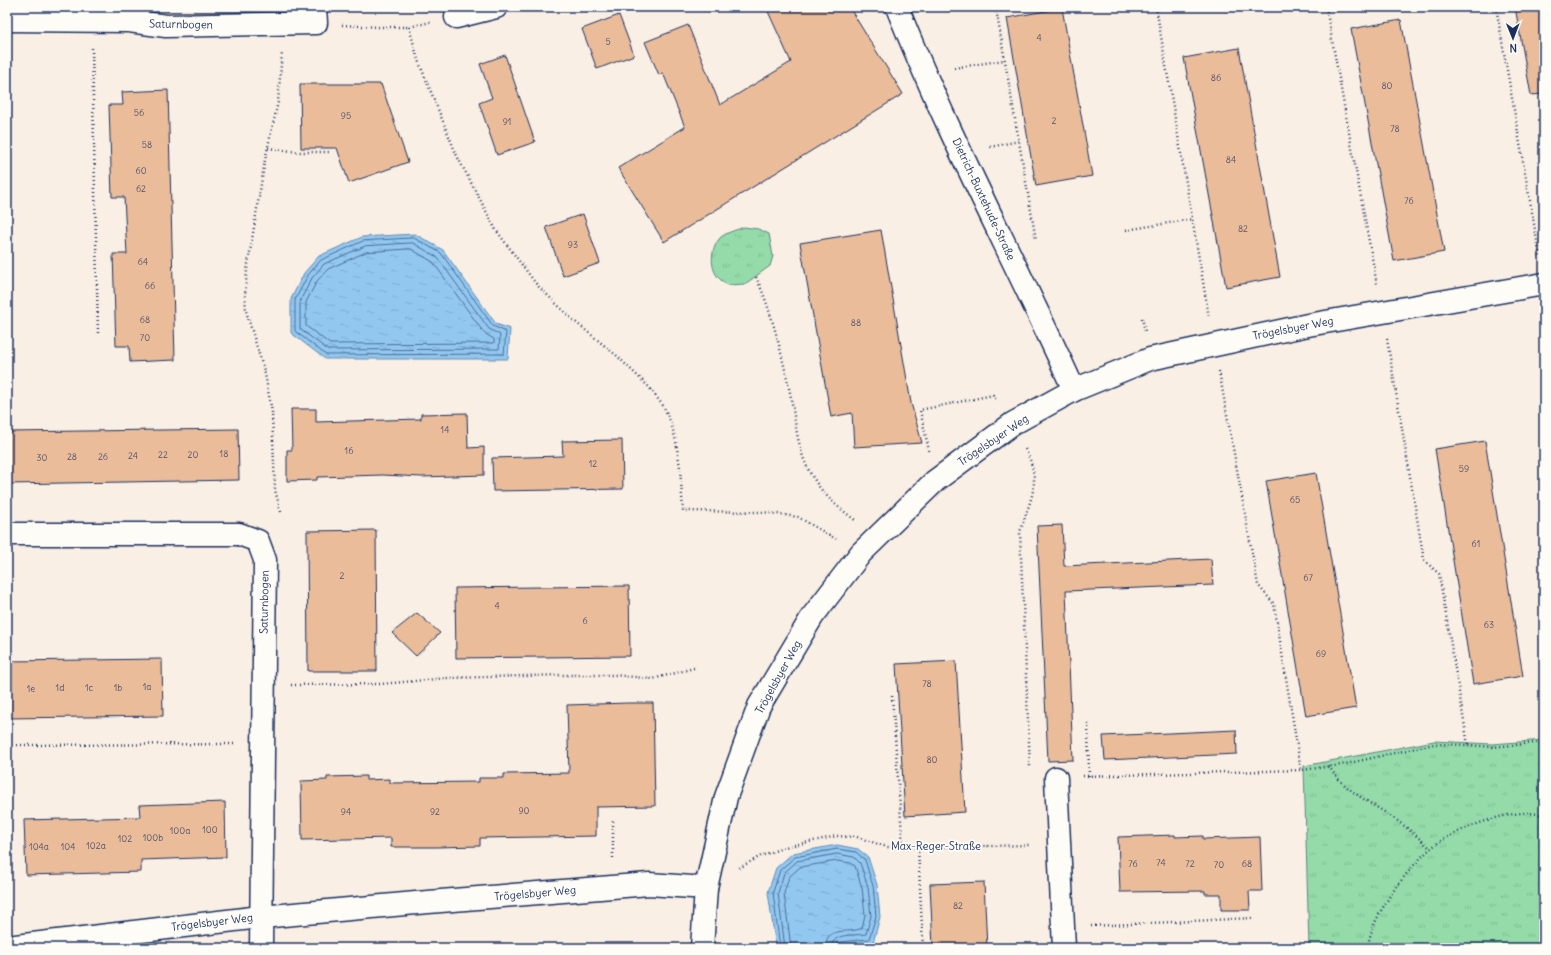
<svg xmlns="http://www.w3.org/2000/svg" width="1551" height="955" font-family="Delius,sans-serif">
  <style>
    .grass { fill: url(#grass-tufts); stroke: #588584 }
    .water { fill: url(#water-ripples); stroke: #628bb6 }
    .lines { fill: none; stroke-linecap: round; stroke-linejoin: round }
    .shore { stroke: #4b6c98; stroke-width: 1 }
    .building { fill: #eabc9a; stroke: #1b2f5e }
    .minor-casing { stroke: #1b2f5e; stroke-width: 25 }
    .path { stroke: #1b2f5e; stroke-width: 2.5; stroke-dasharray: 1 3; stroke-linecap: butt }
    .minor { stroke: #fdfcf7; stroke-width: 22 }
    .labels { text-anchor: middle; stroke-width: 3.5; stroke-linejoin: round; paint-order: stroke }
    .number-label { font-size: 9px; fill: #4f526d }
    .street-label { font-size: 11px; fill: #1b2f5e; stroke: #fdfcf7 }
  </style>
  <defs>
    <pattern id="grass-tufts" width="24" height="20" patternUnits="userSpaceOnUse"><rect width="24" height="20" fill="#95dba9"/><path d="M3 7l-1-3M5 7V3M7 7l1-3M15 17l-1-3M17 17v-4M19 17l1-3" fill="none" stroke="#80bc94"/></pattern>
    <pattern id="water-ripples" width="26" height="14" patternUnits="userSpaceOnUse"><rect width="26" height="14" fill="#92c8f0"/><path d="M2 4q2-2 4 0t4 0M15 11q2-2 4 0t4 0" fill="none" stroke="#7dacd0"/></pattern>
  </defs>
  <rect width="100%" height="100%" fill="#f9efe4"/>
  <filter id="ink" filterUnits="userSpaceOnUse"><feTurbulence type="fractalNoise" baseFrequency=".025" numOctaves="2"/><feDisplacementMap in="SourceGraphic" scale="8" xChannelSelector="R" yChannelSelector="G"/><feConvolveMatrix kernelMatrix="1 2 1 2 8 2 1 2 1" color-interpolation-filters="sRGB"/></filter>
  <g filter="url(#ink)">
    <g class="grass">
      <path d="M744,227L758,229L769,234L773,256L770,266L745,284L728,285C725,283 720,280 718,277C709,266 711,247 721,237C727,232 737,230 744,227Z"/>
      <polygon points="1544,740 1544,948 1309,948 1304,766 1434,741 1492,744"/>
    </g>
    <g class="water">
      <polygon points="415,234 443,250 496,324 510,329 508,359 325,359 291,333 291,299 304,273 319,256 362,237"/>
      <polygon points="837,845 858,849 868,857 877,885 880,917 873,943 821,948 776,948 768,892 776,868 793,853"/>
    </g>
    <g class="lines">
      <g class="shore">
        <polygon points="414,238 441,253 493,326 506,332 504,354 326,355 295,331 295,300 308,275 321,260 363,241"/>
        <polygon points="413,243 437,257 489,329 500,335 499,349 328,350 300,329 300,301 312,278 324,264 365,246"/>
        <polygon points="411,249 433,262 484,333 494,339 494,343 330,344 306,326 306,302 317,281 328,269 366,252"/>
        <polyline points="780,948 773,892 780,870 795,857 837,849 856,852 865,860 873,886 876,916 869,939 840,942 837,944 836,948"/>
        <path d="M785,948L778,893L784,873L797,861L837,854L854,857L860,863L868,887L871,916L866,934C854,936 832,932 831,948"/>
        <path d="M791,948L784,893L789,877L800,867L837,861L851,863L855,866L862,888L865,915L862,928C849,935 826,924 825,948"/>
      </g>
    </g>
    <g class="building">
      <polygon points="766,7 849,7 903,94 664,242 618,168 685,127 663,73 659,75 645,42 688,25 720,105 791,62"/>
      <polygon points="1515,7 1544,7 1544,94 1531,95"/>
      <polygon points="1062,8 1092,176 1036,186 1007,18"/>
      <polygon points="619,15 634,55 597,69 582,29"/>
      <polygon points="1401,20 1444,252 1394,261 1351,29"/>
      <polygon points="1239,48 1280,277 1226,287 1184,58"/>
      <polygon points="505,55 535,142 497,155 479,103 492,98 480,64"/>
      <polygon points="300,84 381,84 408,162 349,183 337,148 301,148"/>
      <polygon points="168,90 175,360 130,362 129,346 116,346 113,254 127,254 124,197 112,197 109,105 123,105 122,92"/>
      <polygon points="583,214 600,263 563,276 546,227"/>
      <polygon points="881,230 911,403 922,443 854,447 852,413 831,417 800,243"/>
      <polygon points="291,409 316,409 316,422 421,419 421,414 467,413 468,448 484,447 484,475 422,477 383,475 317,477 317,480 287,481 287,450 292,450"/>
      <polygon points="238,429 239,480 7,484 7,432"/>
      <polygon points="622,440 623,489 493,491 492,458 563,456 562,441"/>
      <polygon points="1485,441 1523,676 1473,684 1435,449"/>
      <polygon points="1316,473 1356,708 1306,716 1266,481"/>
      <polygon points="1062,525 1064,566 1211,559 1213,585 1066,591 1073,760 1048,761 1037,526"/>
      <polygon points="376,530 377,671 308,671 307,531"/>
      <polygon points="629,586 630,656 456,658 455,588"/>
      <polygon points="417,613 440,633 416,656 392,633"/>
      <polygon points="162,659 163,716 7,718 7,661"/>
      <polygon points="956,661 965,812 905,816 896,664"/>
      <polygon points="628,703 653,703 655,806 596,807 596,836 480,838 480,846 436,847 391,847 391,838 302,840 301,781 327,780 327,777 366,776 366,780 390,779 390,783 479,782 479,778 504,778 504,774 569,773 567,705"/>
      <polygon points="1236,730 1237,754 1105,760 1103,736"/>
      <polygon points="225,802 226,857 141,860 141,872 26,875 24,820 140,817 139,805"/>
      <polygon points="1175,835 1175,837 1203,836 1203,839 1260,837 1262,891 1249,891 1250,910 1221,910 1221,894 1205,894 1205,891 1120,892 1118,837"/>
      <polygon points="984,882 987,948 933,948 930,884"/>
    </g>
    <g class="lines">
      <g class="minor-casing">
        <g id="minor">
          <path d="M897,7C949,138 1016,262 1074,390"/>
          <polyline points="456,17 496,7"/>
          <polyline points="7,20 129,21 166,26 316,23 315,7"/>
          <polyline points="7,534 239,534 258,541 265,560 261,948"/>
          <polyline points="1056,778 1064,948"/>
          <polyline points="7,947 261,917 416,903 649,884 706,888"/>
          <polyline points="702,948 706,888 726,797 759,706 812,617 861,553 935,481 1012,424 1074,390 1150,359 1308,325 1544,284"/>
        </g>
      </g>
      <g class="path">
        <polyline points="1005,7 996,9 1036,240"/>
        <polyline points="1156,7 1209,317"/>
        <polyline points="1326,7 1377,285"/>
        <polyline points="1496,7 1540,258"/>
        <polyline points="342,25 378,27 409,27 431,22"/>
        <polyline points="409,27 418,60 457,156 496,230 537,285 573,320 616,355 649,387 664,407 671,423 676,442 680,467 683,511 763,512 798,517 836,539"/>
        <polyline points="92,48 98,334"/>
        <polyline points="954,68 1004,60"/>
        <polyline points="990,147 1019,141"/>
        <polyline points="268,148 299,152 331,152"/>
        <polyline points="1126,230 1193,219"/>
        <path d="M756,277C772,312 781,351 789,388C796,419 796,453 814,479C824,496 839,508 855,520"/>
        <polyline points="1142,318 1145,331"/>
        <polyline points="1387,339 1424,560 1439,574 1468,745"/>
        <polyline points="1219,371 1258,585 1274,604 1301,770"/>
        <path d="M1025,449C1043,482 1030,499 1020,532L1030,767"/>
        <polyline points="929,451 920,410 993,395 997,401"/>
        <polyline points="281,512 275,490 272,412 265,374 246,311 245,295 247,270 265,160 278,102 282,52"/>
        <polyline points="291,685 381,684 448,678 562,675 615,675 653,679 694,668"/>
        <polyline points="892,696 903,848"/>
        <polyline points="1088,723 1089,776"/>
        <polyline points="17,745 236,744"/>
        <path d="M1329,766C1342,789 1368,801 1389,815C1404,825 1417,836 1430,848"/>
        <polyline points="1083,776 1301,770 1341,765 1434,744 1468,745 1493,747 1544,742"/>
        <polyline points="613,821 613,860"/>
        <polyline points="918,848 923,948"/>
        <polyline points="739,868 761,856 785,847 837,836 857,837 887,847 903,848 1031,845"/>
        <polyline points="1091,926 1252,918"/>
        <path d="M1367,948C1369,940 1371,932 1374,925C1385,899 1409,868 1430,849C1449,832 1500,813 1526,813C1532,813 1538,814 1544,815"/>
      </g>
      <use href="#minor" class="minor"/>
    </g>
  </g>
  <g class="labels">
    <g class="number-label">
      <text x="1039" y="41">4</text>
      <text x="608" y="45">5</text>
      <text x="1216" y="81">86</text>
      <text x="1387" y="89">80</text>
      <text x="139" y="116">56</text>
      <text x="346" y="119">95</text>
      <text x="1054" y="124">2</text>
      <text x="507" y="125">91</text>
      <text x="1395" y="132">78</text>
      <text x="147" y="148">58</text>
      <text x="1231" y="163">84</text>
      <text x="141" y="174">60</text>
      <text x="141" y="192">62</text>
      <text x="1409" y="204">76</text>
      <text x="1243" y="232">82</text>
      <text x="573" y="248">93</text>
      <text x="143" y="265">64</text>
      <text x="150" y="289">66</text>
      <text x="145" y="323">68</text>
      <text x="856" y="326">88</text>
      <text x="145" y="341">70</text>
      <text x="445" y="433">14</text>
      <text x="349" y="454">16</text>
      <text x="224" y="457">18</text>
      <text x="163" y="458">22</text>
      <text x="193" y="458">20</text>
      <text x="133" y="459">24</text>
      <text x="72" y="460">28</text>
      <text x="103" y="460">26</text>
      <text x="42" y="461">30</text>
      <text x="593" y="467">12</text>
      <text x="1464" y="472">59</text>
      <text x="1295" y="503">65</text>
      <text x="1476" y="547">61</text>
      <text x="342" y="579">2</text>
      <text x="1308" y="581">67</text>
      <text x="497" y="609">4</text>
      <text x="585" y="624">6</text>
      <text x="1489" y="628">63</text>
      <text x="1321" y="657">69</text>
      <text x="927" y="687">78</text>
      <text x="147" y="690">1a</text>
      <text x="60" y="691">1d</text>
      <text x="89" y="691">1c</text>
      <text x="118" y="691">1b</text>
      <text x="31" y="692">1e</text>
      <text x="932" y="763">80</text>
      <text x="524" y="814">90</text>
      <text x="346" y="815">94</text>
      <text x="435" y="815">92</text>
      <text x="210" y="833">100</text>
      <text x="180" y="834">100a</text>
      <text x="153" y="841">100b</text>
      <text x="125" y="842">102</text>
      <text x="96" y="849">102a</text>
      <text x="39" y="850">104a</text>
      <text x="68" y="850">104</text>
      <text x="1161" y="866">74</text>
      <text x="1133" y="867">76</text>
      <text x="1190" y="867">72</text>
      <text x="1247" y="867">68</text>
      <text x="1219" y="868">70</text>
      <text x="958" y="909">82</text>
    </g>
    <g class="street-label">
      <text transform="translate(181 24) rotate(1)" y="4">Saturnbogen</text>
      <text transform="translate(984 199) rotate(65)" y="4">Dietrich-Buxtehude-Straße</text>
      <text transform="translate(1293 328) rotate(-11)" y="4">Trögelsbyer Weg</text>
      <text transform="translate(993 440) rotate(-34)" y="4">Trögelsbyer Weg</text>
      <text transform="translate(264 602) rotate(-89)" y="4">Saturnbogen</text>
      <text transform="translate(778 677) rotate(-61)" y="4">Trögelsbyer Weg</text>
      <text x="936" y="850">Max-Reger-Straße</text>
      <text transform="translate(535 893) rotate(-5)" y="4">Trögelsbyer Weg</text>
      <text transform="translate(212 922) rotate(-7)" y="4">Trögelsbyer Weg</text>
    </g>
  </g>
  <rect width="1551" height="955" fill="none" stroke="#fdfcf7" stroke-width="24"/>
  <rect x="12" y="12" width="1527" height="931" fill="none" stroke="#1b2f5e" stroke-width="1.5" filter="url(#ink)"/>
  <g transform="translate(1513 38) rotate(179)" stroke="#fdfcf7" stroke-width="3" paint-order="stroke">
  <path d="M0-3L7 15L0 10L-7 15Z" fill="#1b2f5e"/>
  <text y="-6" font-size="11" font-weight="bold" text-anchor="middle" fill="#1b2f5e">N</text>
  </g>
</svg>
